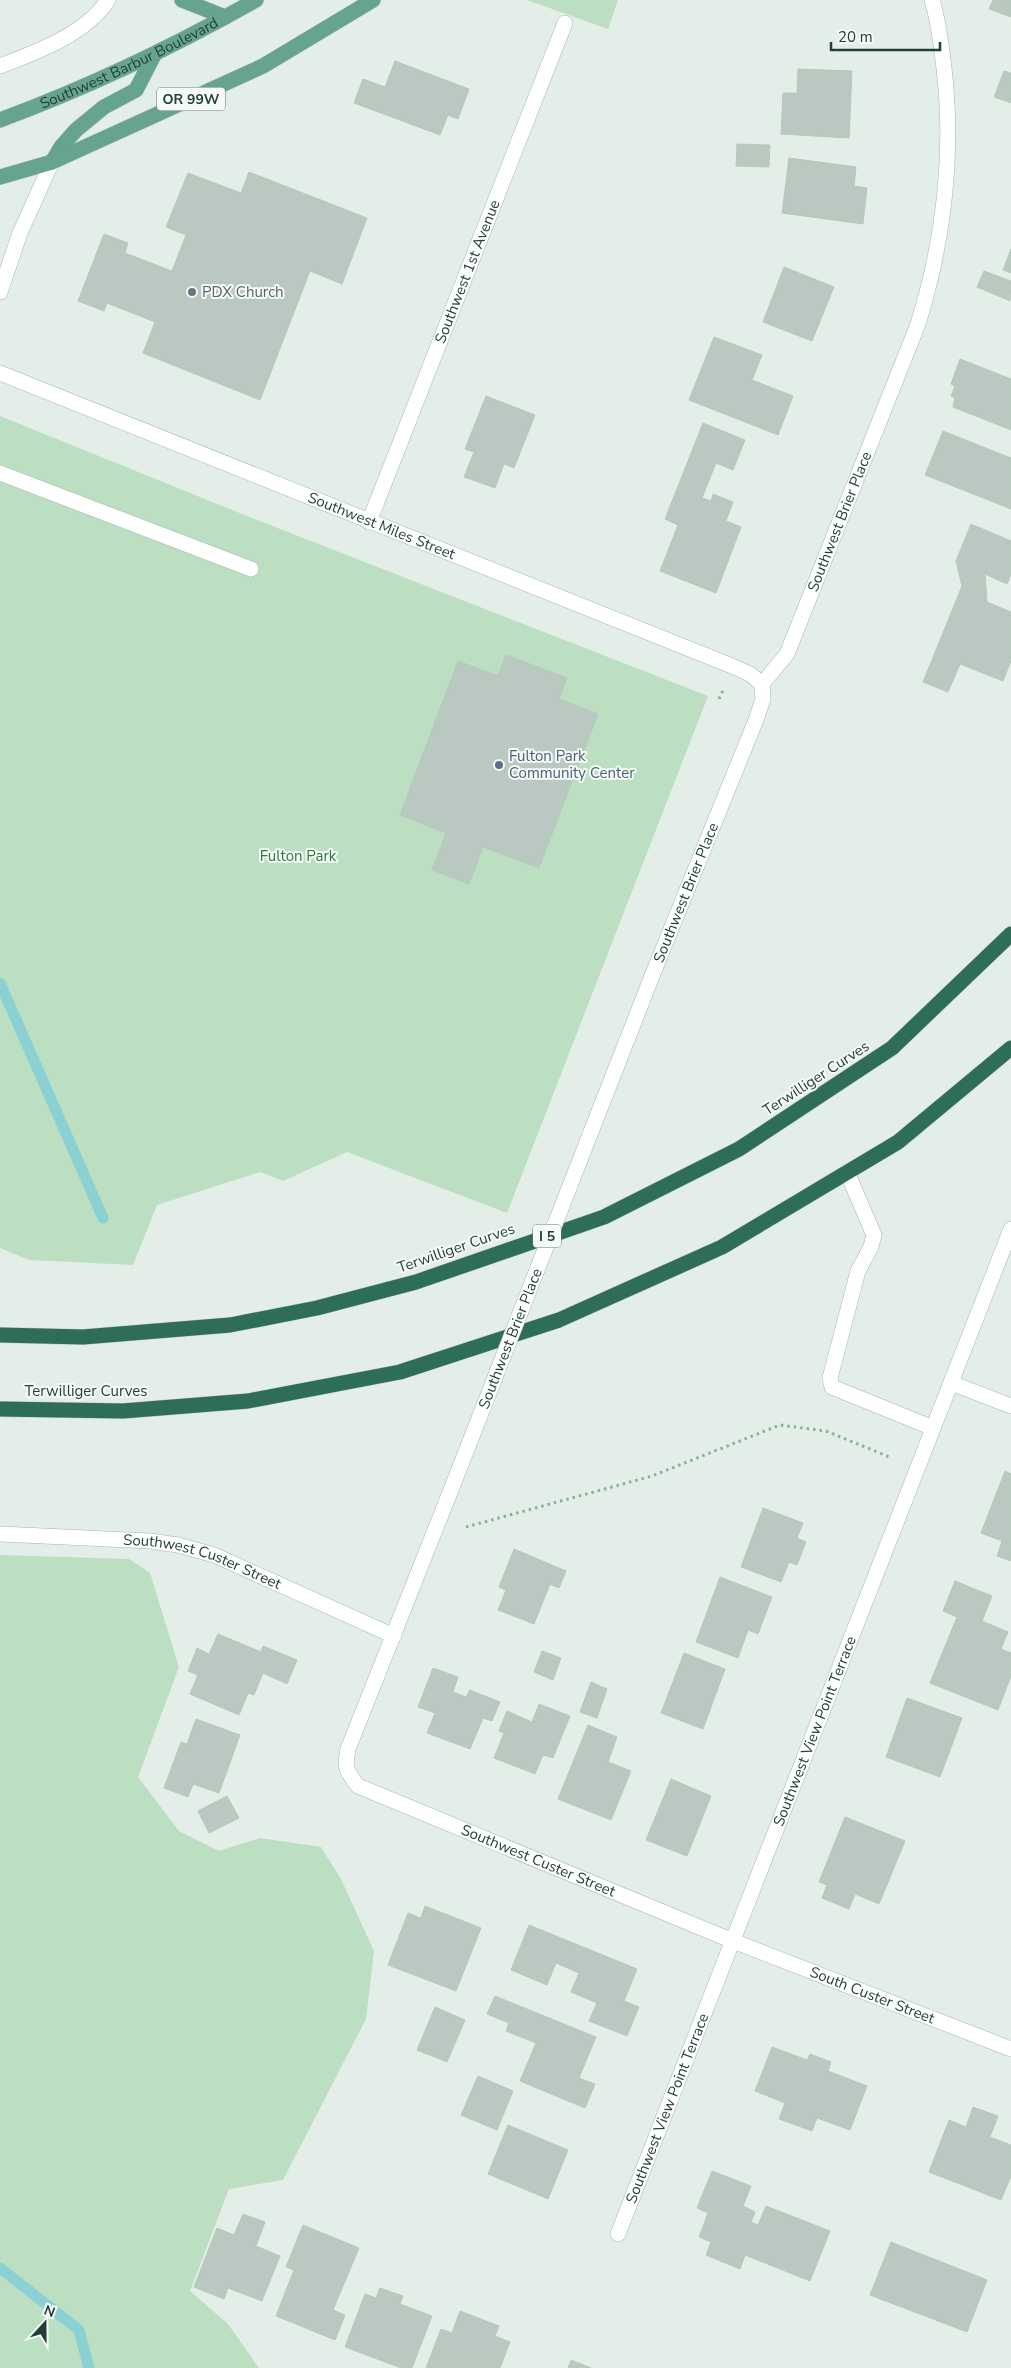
<svg xmlns="http://www.w3.org/2000/svg" width="1011" height="2368" font-family="'Nunito Sans',sans-serif">
  <style>
    .green { fill: #bcdfc2 }
    .lines { fill: none; stroke-linecap: round; stroke-linejoin: round }
    .stream { stroke: #8bd1d4; stroke-width: 11 }
    .building { fill: #b9c9c1; stroke: #b6c8be }
    .minor-casing { stroke: #a6b6af; stroke-width: 16 }
    .major-casing { stroke: #c1cac6; stroke-width: 16 }
    .highway-casing { stroke: #c1cac6; stroke-width: 16 }
    .path { stroke: #83b29e; stroke-width: 3; stroke-dasharray: 2.5 4; stroke-linecap: butt }
    .minor { stroke: #fff; stroke-width: 15 }
    .major { stroke: #67a48e; stroke-width: 15 }
    .highway { stroke: #2d6d59; stroke-width: 15 }
    .minor-bridge-casing { stroke: #a6b6af; stroke-width: 16; stroke-linecap: butt }
    .minor-bridge { stroke: #fff; stroke-width: 15 }
    .worship-dot { fill: #6b7280; stroke: #f5faf7; stroke-width: 2 }
    .service-dot { fill: #5c6f8a; stroke: #f5faf7; stroke-width: 2 }
    .labels { text-anchor: middle; stroke-width: 4; stroke-linejoin: round; paint-order: stroke }
    .shield { fill: #f5faf7; stroke: #61786f; stroke-width: 1 }
    .shield-label { font-size: 14px; font-weight: bold; fill: #224035 }
    .street-label { font-size: 15px; fill: #224035; stroke: #f5faf7 }
    .worship-label { font-size: 15px; fill: #5b616d; stroke: #f5faf7; text-anchor: start }
    .service-label { font-size: 15px; fill: #4e5e75; stroke: #f5faf7; text-anchor: start }
    .park-label { font-size: 15px; fill: #2b7840; stroke: #f5faf7 }
  </style>
  <rect width="100%" height="100%" fill="#e4eee8"/>
  <g class="green">
    <polygon points="527,0 618,0 608,29"/>
    <polygon points="0,416 247,516 708,696 507,1213 347,1152 283,1181 260,1172 157,1205 133,1265 29,1260 0,1248"/>
    <polygon points="0,1555 129,1559 150,1573 179,1667 138,1777 179,1831 219,1851 260,1838 321,1847 341,1879 374,1951 366,2019 283,2180 229,2189 190,2291 228,2324 259,2368 0,2368"/>
  </g>
  <g class="lines">
    <g class="stream">
      <polyline points="0,983 103,1218"/>
      <polyline points="0,2268 79,2330 89,2368"/>
    </g>
  </g>
  <g class="building">
    <polygon points="993,0 1011,0 1011,17 989,9"/>
    <polygon points="395,61 469,89 458,119 448,115 440,135 354,103 363,79 385,87"/>
    <polygon points="798,69 852,71 849,138 781,134 783,93 797,93"/>
    <polygon points="1004,71 1011,73 1011,103 994,97"/>
    <polygon points="737,144 770,145 769,167 736,166"/>
    <polygon points="789,158 856,167 854,186 867,188 863,224 782,213"/>
    <polygon points="249,172 367,218 342,284 310,271 260,400 143,353 155,322 107,303 104,311 78,301 104,234 128,243 125,253 172,271 186,235 166,227 188,173 241,193"/>
    <polygon points="1011,249 1011,273 1003,270"/>
    <polygon points="784,267 834,287 812,341 763,322"/>
    <polygon points="984,271 1011,281 1010,301 977,287"/>
    <polygon points="714,337 762,355 752,380 793,396 778,435 689,400"/>
    <polygon points="960,359 1011,379 1011,430 953,407 955,398 951,396 955,386 951,384"/>
    <polygon points="486,396 535,415 514,468 504,464 495,488 464,477 474,452 465,449"/>
    <polygon points="703,423 745,440 733,470 716,463 702,498 711,501 713,494 733,502 726,521 741,527 716,593 660,571 678,525 665,519"/>
    <polygon points="943,431 1011,458 1011,509 925,475"/>
    <polygon points="971,524 1011,541 1011,574 1007,584 985,574 987,602 1011,612 1011,661 1003,681 960,664 948,692 923,682 962,586 956,561"/>
    <polygon points="506,655 567,678 559,699 598,714 539,868 483,847 469,884 432,870 446,833 400,815 458,661 498,676"/>
    <polygon points="1005,1471 1011,1474 1011,1561 997,1556 1002,1541 981,1533"/>
    <polygon points="763,1508 803,1523 797,1538 806,1542 797,1565 789,1562 781,1582 741,1567"/>
    <polygon points="514,1549 566,1571 559,1588 550,1584 534,1624 498,1610 506,1590 499,1587"/>
    <polygon points="720,1577 772,1597 758,1634 748,1630 738,1658 696,1642"/>
    <polygon points="955,1581 992,1596 982,1621 1008,1632 1001,1649 1011,1653 1011,1676 998,1710 930,1683 957,1617 943,1611"/>
    <polygon points="218,1634 261,1652 263,1646 297,1660 287,1684 263,1673 254,1695 248,1693 239,1715 190,1694 198,1675 188,1671 197,1648 209,1654"/>
    <polygon points="542,1651 561,1658 553,1680 534,1672"/>
    <polygon points="684,1653 725,1669 703,1729 661,1713"/>
    <polygon points="433,1668 458,1677 453,1692 466,1697 470,1690 500,1702 492,1721 483,1718 470,1749 427,1733 435,1713 418,1707"/>
    <polygon points="591,1682 607,1689 597,1718 580,1712"/>
    <polygon points="907,1698 962,1718 940,1777 886,1757"/>
    <polygon points="539,1704 570,1716 553,1758 543,1755 535,1774 494,1758 504,1733 499,1731 507,1711 532,1722"/>
    <polygon points="196,1719 240,1735 219,1793 193,1784 188,1797 164,1788 181,1742 187,1744"/>
    <polygon points="588,1725 617,1737 608,1762 631,1771 611,1820 558,1799"/>
    <polygon points="671,1779 711,1796 687,1856 646,1840"/>
    <polygon points="227,1796 239,1818 209,1833 198,1811"/>
    <polygon points="845,1817 905,1841 879,1904 855,1894 849,1909 822,1898 827,1885 819,1882"/>
    <polygon points="425,1906 481,1928 456,1991 388,1965 408,1913 421,1918"/>
    <polygon points="529,1925 637,1969 624,2001 639,2007 627,2036 589,2021 597,2003 571,1992 579,1973 556,1963 547,1985 511,1970"/>
    <polygon points="495,1996 596,2037 579,2078 595,2084 585,2108 520,2081 536,2043 506,2031 509,2023 487,2014"/>
    <polygon points="435,2007 465,2020 447,2062 417,2050"/>
    <polygon points="772,2047 807,2060 810,2054 831,2062 828,2071 867,2086 850,2130 817,2118 812,2131 779,2119 785,2103 755,2091"/>
    <polygon points="478,2076 513,2091 497,2130 461,2115"/>
    <polygon points="973,2107 998,2116 990,2137 1011,2145 1011,2176 1001,2200 929,2172 949,2120 966,2127"/>
    <polygon points="508,2125 568,2150 548,2199 488,2174"/>
    <polygon points="712,2171 751,2186 743,2206 755,2212 751,2222 758,2225 766,2206 830,2231 810,2281 745,2255 740,2269 706,2255 711,2242 699,2237 708,2213 697,2208"/>
    <polygon points="243,2214 265,2222 256,2246 280,2256 262,2301 228,2288 224,2299 194,2287 217,2228 234,2235"/>
    <polygon points="303,2225 359,2248 333,2310 345,2315 335,2340 276,2316 294,2270 286,2267"/>
    <polygon points="891,2242 987,2280 967,2332 870,2295"/>
    <polygon points="380,2288 403,2296 400,2304 432,2316 412,2368 401,2368 345,2347 365,2294 376,2298"/>
    <polygon points="460,2311 499,2326 495,2336 510,2342 500,2368 426,2368 441,2329 452,2333"/>
    <polygon points="571,2360 591,2368 568,2368"/>
  </g>
  <g class="lines">
    <g class="minor-casing">
      <g id="minor">
        <path d="M0,66C37,52 86,34 108,0"/>
        <polyline points="0,292 20,233 52,162"/>
        <path id="s1" d="M0,373L732,666L750,674L762,684"/>
        <polyline points="0,473 251,569"/>
        <path id="s2" d="M369,522L565,23"/>
        <path id="s3" d="M652,976L756,720L763,699L762,684L787,654L918,324C944,240 954,155 944,68C941,45 939,22 932,0"/>
        <polyline points="847,1172 874,1235 871,1247 858,1271 830,1378 832,1387 933,1428"/>
        <polyline points="951,1383 1011,1406"/>
        <path id="s4" d="M449,1495L348,1749C344,1767 346,1771 358,1786L733,1941L1011,2049"/>
        <path id="s5" d="M0,1534L150,1541L178,1545L214,1555L394,1636"/>
        <path id="s6" d="M618,2234L1011,1229"/>
      </g>
    </g>
    <g class="major-casing">
      <g id="major">
        <polyline points="182,0 225,17"/>
        <path id="s7" d="M0,120C89,87 173,47 256,0"/>
        <polyline points="52,162 61,147 76,130 104,107 136,90 154,55"/>
        <polyline points="0,177 52,162 263,66 373,0"/>
      </g>
    </g>
    <g class="highway-casing">
      <g id="highway">
        <polyline points="0,1335 83,1337 230,1325 317,1308 416,1282 604,1217 739,1149 892,1048 1011,934"/>
        <polyline points="0,1409 123,1411 248,1401 400,1372 559,1320 722,1247 898,1142 1011,1048"/>
      </g>
    </g>
    <g class="path">
      <polyline points="719,699 723,690"/>
      <polyline points="466,1527 652,1476 780,1425 826,1431 892,1458"/>
    </g>
    <use href="#minor" class="minor"/>
    <use href="#major" class="major"/>
    <use href="#highway" class="highway"/>
    <g class="minor-bridge-casing">
      <g id="minor-bridge">
        <path id="s8" d="M449,1495L652,976"/>
      </g>
    </g>
    <use href="#minor-bridge" class="minor-bridge"/>
  </g>
  <circle class="worship-dot" cx="192" cy="292" r="5"/>
  <circle class="service-dot" cx="499" cy="765" r="5"/>
  <g class="labels">
    <g class="shield">
      <rect x="157" y="87.5" width="68" height="23" rx="4"/>
      <rect x="533" y="1224.5" width="28" height="23" rx="4"/>
    </g>
    <g class="shield-label">
      <text x="191" y="104">OR 99W</text>
      <text x="547" y="1241">I 5</text>
    </g>
    <g class="street-label">
      <text dy="5" stroke="none"><textPath href="#s7" startOffset="141">Southwest Barbur Boulevard</textPath></text>
      <text dy="5" stroke="none"><textPath href="#s2" startOffset="269">Southwest 1st Avenue</textPath></text>
      <text dy="5" stroke="none"><textPath href="#s3" startOffset="495">Southwest Brier Place</textPath></text>
      <text dy="5" stroke="none"><textPath href="#s1" startOffset="411">Southwest Miles Street</textPath></text>
      <text dy="5" stroke="none"><textPath href="#s3" startOffset="90">Southwest Brier Place</textPath></text>
      <text transform="translate(816 1078) rotate(-33)" y="5">Terwilliger Curves</text>
      <text transform="translate(456 1248) rotate(-19)" y="5">Terwilliger Curves</text>
      <text dy="5" stroke="none"><textPath href="#s8" startOffset="168">Southwest Brier Place</textPath></text>
      <text x="86" y="1396">Terwilliger Curves</text>
      <text dy="5" stroke="none"><textPath href="#s5" startOffset="206">Southwest Custer Street</textPath></text>
      <text dy="5" stroke="none"><textPath href="#s6" startOffset="540">Southwest View Point Terrace</textPath></text>
      <text dy="5" stroke="none"><textPath href="#s4" startOffset="509">Southwest Custer Street</textPath></text>
      <text dy="5" stroke="none"><textPath href="#s4" startOffset="869">South Custer Street</textPath></text>
      <text dy="5" stroke="none"><textPath href="#s6" startOffset="135">Southwest View Point Terrace</textPath></text>
    </g>
    <g class="worship-label">
      <text x="202" y="297">PDX Church</text>
    </g>
    <g class="service-label">
      <text x="509" y="761">Fulton Park<tspan x="509" dy="17">Community Center</tspan></text>
    </g>
    <g class="park-label">
      <text x="298" y="861">Fulton Park</text>
    </g>
  </g>
  <g transform="translate(45 2323) rotate(21)" stroke="#f5faf7" stroke-width="4" paint-order="stroke">
  <path d="M0-4L9 19L0 12L-9 19Z" fill="#224035"/>
  <text y="-8" font-size="14" font-weight="bold" text-anchor="middle" fill="#224035">N</text>
  </g>
  <path d="M831 42v8h109v-8" fill="none" stroke="#224035" stroke-width="2.5"/>
  <text x="838" y="42" font-size="15" fill="#224035" stroke="#f5faf7" stroke-width="4" paint-order="stroke">20 m</text>
</svg>
